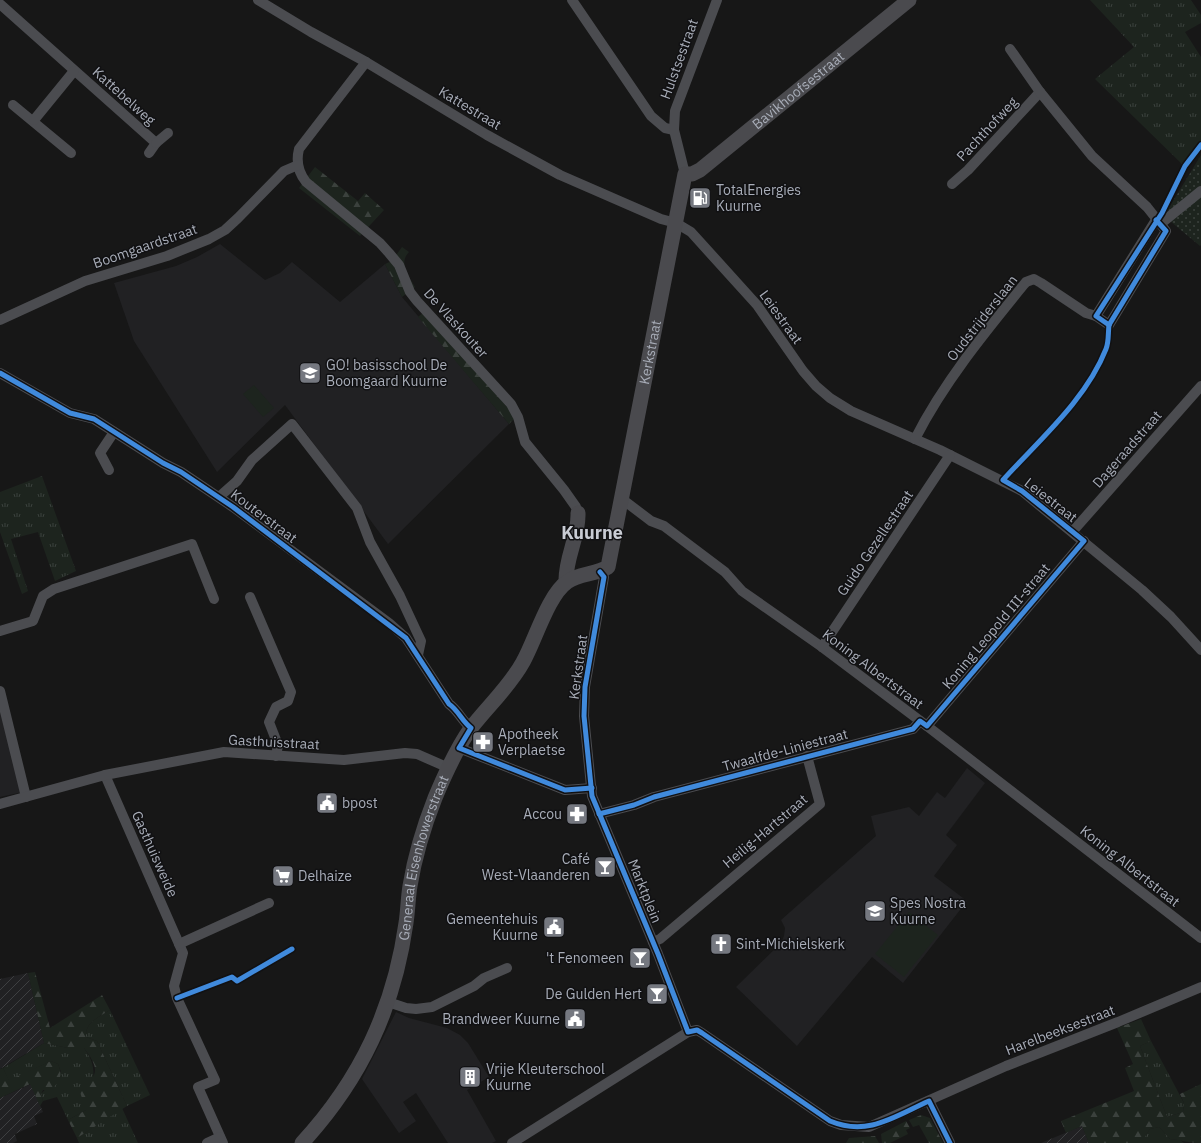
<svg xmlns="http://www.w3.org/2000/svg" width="1201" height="1143" font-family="'IBM Plex Sans',sans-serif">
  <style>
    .built { fill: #212123 }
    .industrial { fill: url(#industrial-furrows) }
    .grass { fill: url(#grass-tufts) }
    .forest { fill: url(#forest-firs) }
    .park { fill: url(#park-dots) }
    .pitch { fill: #1d241e }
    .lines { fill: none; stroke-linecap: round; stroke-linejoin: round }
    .street { stroke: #4b4c50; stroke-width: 10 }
    .secondary { stroke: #4a4a4e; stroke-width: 15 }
    .cycleway-casing { stroke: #111113; stroke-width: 8 }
    .cycleway { stroke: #408adc; stroke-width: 5 }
    .labels { text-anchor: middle; stroke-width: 3; stroke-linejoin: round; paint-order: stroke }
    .street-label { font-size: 14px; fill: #a8adb8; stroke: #111113 }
    .poi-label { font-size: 14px; fill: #a8adb8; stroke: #111113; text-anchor: start }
    .district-label { font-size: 18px; font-weight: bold; fill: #c9ccd4; stroke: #111113 }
  </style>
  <defs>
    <pattern id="industrial-furrows" width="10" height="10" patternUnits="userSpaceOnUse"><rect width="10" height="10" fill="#212123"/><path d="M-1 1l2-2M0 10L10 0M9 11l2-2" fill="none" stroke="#3e3f41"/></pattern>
    <pattern id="grass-tufts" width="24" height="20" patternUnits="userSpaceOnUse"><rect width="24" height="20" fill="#1d241e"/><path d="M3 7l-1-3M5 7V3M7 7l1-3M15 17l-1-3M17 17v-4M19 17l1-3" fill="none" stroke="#3b413d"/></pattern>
    <pattern id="forest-firs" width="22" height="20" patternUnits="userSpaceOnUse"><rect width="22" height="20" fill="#1d241e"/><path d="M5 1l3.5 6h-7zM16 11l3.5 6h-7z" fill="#3b413d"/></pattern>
    <pattern id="park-dots" width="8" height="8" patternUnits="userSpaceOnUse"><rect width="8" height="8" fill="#1d241e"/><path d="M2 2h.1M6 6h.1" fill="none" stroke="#3b413d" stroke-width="1.8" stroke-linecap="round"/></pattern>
  </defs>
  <rect width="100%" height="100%" fill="#171717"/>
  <g class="built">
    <polygon points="220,244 265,280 280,273 292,262 340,302 385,264 402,297 509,424 388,544 285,405 217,472 134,341 114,283 176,266 197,257"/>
    <polygon points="0,701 23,792 0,797"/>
    <polygon points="967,768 985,783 946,835 957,845 934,876 967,901 903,983 872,957 797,1046 736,987 781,943 784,936 785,928 781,920 876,836 871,816 909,807 919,816 937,792 945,798"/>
    <polygon points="396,1012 409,1018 447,1028 460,1035 468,1043 489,1077 467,1090 496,1141 492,1143 448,1143 416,1093 403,1102 416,1121 399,1133 362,1079"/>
  </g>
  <g class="industrial">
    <polygon points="28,973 44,1043 0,1069 0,979"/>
    <polygon points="31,1084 43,1112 34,1116 37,1124 15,1134 17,1141 13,1143 0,1143 0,1098"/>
    <polygon points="1082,1126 1089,1143 1041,1143"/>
  </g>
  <g class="grass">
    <polygon points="1090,0 1191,0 1201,15 1201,23 1185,32 1201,57 1201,142 1184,166 1095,79 1134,47"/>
    <polygon points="42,476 76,571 55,581 38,532 11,539 28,591 22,594 0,532 0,492"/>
    <path d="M110,1010L150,1095L127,1106L97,1041L86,1037C85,1022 99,1017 110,1010Z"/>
    <polygon points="1151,1041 1184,1103 1183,1112 1167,1117 1140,1046"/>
    <path d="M44,1043L68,1048H84C101,1071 91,1085 86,1110L68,1120L57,1097L43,1101L41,1094L61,1072L58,1064L51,1061L9,1081L3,1068Z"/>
    <polygon points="122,1108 138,1143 79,1143 77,1138"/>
    <polygon points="1159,1127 1170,1139 1180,1140 1184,1143 1145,1143 1145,1136 1150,1129"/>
  </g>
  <g class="forest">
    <polygon points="315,167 358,201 365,193 384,210 360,236 299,188"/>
    <path d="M402,247L409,252C398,263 409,276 415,287L402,297L385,264L392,261Z"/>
    <polygon points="424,312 516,417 509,424 418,317"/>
    <path d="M35,972L50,1028L102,995L110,1010C99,1017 85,1022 86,1037L97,1041L127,1106L77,1138L68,1120L86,1110L79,1089C100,1076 99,1068 84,1048H68L44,1043L28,973Z"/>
    <path d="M1141,1019L1151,1041L1140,1046L1167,1117L1183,1112L1184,1103L1180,1094L1201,1084V1143C1188,1143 1182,1140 1170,1139L1159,1127L1150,1129L1145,1136V1143H1089L1082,1126L1066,1133L1061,1121L1134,1091L1125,1068L1133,1064L1117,1028Z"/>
    <path d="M51,1061L58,1064C63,1075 60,1082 51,1090H43L41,1094L43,1101L40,1106L30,1084L0,1098V1069L3,1068L9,1080Z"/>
    <polygon points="921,1115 930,1118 943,1143 929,1143 919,1125 913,1127 909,1120"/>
    <polygon points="906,1121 910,1128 906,1130 908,1134 890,1143 882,1143 881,1134"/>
    <polygon points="875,1136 879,1143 846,1143 849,1138"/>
  </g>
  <polygon class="park" points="1201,155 1201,245 1200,246 1164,216"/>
  <g class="pitch">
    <polygon points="254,385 274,408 263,417 243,394"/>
    <polygon points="909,912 938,935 904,977 875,954"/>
  </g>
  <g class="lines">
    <g class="street">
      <polyline points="258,0 311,32 366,62 487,135 560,175 661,219 676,223 691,232 757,305 803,371 816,386 830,398 851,411 940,450 1022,491 1142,590 1171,617 1201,650"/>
      <polyline points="572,0 651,116 665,128 674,130"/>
      <polyline points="0,4 156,143 149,153"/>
      <path d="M366,62L299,149C296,161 298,172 306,182L380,243L389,253L399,265L410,292L417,301L511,404L518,417L525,442L564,490L576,507L578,513"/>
      <polyline points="13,105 71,153"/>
      <polyline points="34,120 74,71"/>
      <polyline points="156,143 168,133"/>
      <polyline points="685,174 674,130 675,111 717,0"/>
      <polyline points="952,184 968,170 1040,92"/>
      <polyline points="1156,220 1164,221 1201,191"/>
      <polyline points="1096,316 1156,220"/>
      <polyline points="0,320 85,281 167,256 209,239 225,230 238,218 284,171 298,165"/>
      <path d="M0,373L70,413L94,419L163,463L181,472L233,507L389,623L406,638L449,704C458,710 462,721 471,728"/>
      <path d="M915,439C944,382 986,331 1026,282L1034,279L1041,283L1086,313L1096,316L1109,325L1166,231L1147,207L1092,156L1040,92L1010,49"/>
      <polyline points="109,470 100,453 114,432"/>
      <polyline points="219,497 237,481 252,460 292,424 357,508 370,542 400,596 421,641 418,655"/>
      <polyline points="622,499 651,521 664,526 725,572 742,591 822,647 927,726 1201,938"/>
      <polyline points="1073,531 1201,386"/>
      <polyline points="600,572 604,577 585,687 584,716 592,796 658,954 688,1032"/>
      <polyline points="250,597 291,692 288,701 276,707 269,722 278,745 276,756"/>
      <polyline points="0,631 33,621 43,596 54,589 192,544 214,599"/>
      <polyline points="822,647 950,455"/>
      <polyline points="0,691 26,797"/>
      <polyline points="927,726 1084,541"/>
      <polyline points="459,748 565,790 592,788"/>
      <polyline points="105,775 183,953 174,986 177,998 215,1080 198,1087 223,1143"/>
      <polyline points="0,804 105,775 224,752 344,760 405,753 417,754 449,768"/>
      <polyline points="599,814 634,805 654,797 913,729 920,721"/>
      <polyline points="653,942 660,939 820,804 807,756"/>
      <polyline points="179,944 269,903"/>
      <polyline points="388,1002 406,1008 416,1009 432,1007 474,986 484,978 507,968"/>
      <polyline points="929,1101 950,1143"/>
      <polyline points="207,1143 220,1137"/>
      <polyline points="512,1143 688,1032 697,1030 702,1033 830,1121 841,1125 869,1127 1006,1066 1118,1022 1201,987"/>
    </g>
    <g class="secondary">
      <path d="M566,582C565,558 579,537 578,513"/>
      <path id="s1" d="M302,1143C361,1079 394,1008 406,923C408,910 408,898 410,886C415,855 424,826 435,798C445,774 456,749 471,728C488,706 510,686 523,662C535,641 548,595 567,582C579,573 595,575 608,567L685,174H692L700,170L909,0"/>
    </g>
    <g class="cycleway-casing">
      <g id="cycleway">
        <polyline points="1109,325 1096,316 1162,213 1185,166 1201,145"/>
        <polyline points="1109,325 1166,231 1156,220"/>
        <path d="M0,373L70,413L94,419L163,463L181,472L233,507L406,638L449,704C458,710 462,721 471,728L459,748L565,790L592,788"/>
        <path d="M600,572L604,577L585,687L584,716L592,796L658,954L688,1032L697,1030L702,1033L830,1121C868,1137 895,1116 929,1101L950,1143"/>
        <path d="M599,814L634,805L654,797L913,729L920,721L927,726L1084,541L1022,491L1003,480C1039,440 1086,400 1106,349C1109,342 1108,332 1109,325"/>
        <polyline points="177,998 232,977 237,981 292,949"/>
      </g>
    </g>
    <use href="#cycleway" class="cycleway"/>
  </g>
  <defs>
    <g id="fuel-square" transform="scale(1.15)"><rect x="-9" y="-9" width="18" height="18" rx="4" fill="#757880" stroke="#111113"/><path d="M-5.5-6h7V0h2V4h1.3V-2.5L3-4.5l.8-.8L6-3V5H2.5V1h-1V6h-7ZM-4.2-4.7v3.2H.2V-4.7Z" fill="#fff"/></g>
    <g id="school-square" transform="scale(1.15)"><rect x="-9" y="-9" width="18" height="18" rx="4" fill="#757880" stroke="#111113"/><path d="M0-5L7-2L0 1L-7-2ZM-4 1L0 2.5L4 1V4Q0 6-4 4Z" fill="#fff"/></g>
    <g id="pharmacy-square" transform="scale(1.15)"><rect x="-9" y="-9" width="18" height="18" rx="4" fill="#757880" stroke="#111113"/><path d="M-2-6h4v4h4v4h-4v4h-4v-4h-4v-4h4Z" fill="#fff"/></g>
    <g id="civic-square" transform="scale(1.15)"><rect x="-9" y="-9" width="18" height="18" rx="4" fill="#757880" stroke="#111113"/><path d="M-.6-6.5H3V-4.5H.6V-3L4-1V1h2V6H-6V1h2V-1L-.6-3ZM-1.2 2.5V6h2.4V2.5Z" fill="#fff"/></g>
    <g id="bar-square" transform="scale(1.15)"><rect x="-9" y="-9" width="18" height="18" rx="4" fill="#757880" stroke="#111113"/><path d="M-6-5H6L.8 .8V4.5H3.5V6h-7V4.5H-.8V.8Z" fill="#fff"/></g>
    <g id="supermarket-square" transform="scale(1.15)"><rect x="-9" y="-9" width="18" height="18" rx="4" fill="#757880" stroke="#111113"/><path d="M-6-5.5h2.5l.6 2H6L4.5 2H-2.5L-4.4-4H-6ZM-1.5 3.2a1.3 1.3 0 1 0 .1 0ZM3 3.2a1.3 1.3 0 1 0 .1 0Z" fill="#fff"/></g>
    <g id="church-square" transform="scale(1.15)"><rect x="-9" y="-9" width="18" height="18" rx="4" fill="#757880" stroke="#111113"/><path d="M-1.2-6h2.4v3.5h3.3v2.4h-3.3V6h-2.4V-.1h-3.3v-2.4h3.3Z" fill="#fff"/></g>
    <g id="building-square" transform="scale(1.15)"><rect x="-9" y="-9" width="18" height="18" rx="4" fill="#757880" stroke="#111113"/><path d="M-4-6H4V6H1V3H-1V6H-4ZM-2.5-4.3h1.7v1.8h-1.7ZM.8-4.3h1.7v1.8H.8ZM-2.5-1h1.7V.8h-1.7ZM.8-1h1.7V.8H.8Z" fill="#fff"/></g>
  </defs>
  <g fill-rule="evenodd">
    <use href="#fuel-square" x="700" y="198"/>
    <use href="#school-square" x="310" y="373"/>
    <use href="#pharmacy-square" x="483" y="742"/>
    <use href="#civic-square" x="327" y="803"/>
    <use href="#pharmacy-square" x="577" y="814"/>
    <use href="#bar-square" x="605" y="867"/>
    <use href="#supermarket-square" x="283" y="876"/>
    <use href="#school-square" x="875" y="911"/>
    <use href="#civic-square" x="554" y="927"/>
    <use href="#church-square" x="721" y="944"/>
    <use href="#bar-square" x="640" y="958"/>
    <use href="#bar-square" x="657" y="994"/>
    <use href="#civic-square" x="575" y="1019"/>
    <use href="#building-square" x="470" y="1077"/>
  </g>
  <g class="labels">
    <g class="street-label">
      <text transform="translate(679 59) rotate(-70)" y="5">Hulstsestraat</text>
      <text dy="5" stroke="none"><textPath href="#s1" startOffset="1218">Bavikhoofsestraat</textPath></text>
      <text transform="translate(124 96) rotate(42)" y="5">Kattebelweg</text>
      <text transform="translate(470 108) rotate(31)" y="5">Kattestraat</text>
      <text transform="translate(987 129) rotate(-47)" y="5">Pachthofweg</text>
      <text transform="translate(145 246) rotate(-19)" y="5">Boomgaardstraat</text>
      <text transform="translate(781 317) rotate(54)" y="5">Leiestraat</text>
      <text transform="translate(982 318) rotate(-52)" y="5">Oudstrijderslaan</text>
      <text transform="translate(456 323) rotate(48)" y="5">De Vlaskouter</text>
      <text dy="5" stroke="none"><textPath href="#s1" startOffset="894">Kerkstraat</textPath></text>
      <text transform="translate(1127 449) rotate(-49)" y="5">Dageraadstraat</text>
      <text transform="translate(1051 500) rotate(38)" y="5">Leiestraat</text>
      <text transform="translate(264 516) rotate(37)" y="5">Kouterstraat</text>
      <text transform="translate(875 543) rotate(-56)" y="5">Guido Gezellestraat</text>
      <text transform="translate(996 626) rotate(-50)" y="5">Koning Leopold III-straat</text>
      <text transform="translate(578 667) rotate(-82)" y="5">Kerkstraat</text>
      <text transform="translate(873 669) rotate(37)" y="5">Koning Albertstraat</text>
      <text transform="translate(274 742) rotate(3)" y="5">Gasthuisstraat</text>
      <text transform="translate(785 750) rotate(-15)" y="5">Twaalfde-Liniestraat</text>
      <text transform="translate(765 831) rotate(-40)" y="5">Heilig-Hartstraat</text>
      <text transform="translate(155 854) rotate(66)" y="5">Gasthuisweide</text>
      <text dy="5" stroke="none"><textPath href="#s1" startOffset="315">Generaal Eisenhowerstraat</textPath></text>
      <text transform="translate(1130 866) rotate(38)" y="5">Koning Albertstraat</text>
      <text transform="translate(645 891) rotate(68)" y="5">Marktplein</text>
      <text transform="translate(1060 1030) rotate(-21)" y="5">Harelbeeksestraat</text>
    </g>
    <g class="poi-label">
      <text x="716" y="195">TotalEnergies<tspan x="716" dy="16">Kuurne</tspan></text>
      <text x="326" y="370">GO! basisschool De<tspan x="326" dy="16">Boomgaard Kuurne</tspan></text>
      <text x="498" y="739">Apotheek<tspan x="498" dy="16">Verplaetse</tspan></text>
      <text x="342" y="808">bpost</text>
      <text x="562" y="819" text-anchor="end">Accou</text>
      <text x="590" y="864" text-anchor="end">Café<tspan x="590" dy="16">West-Vlaanderen</tspan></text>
      <text x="298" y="881">Delhaize</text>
      <text x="890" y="908">Spes Nostra<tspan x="890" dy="16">Kuurne</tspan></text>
      <text x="538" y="924" text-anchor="end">Gemeentehuis<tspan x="538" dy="16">Kuurne</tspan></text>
      <text x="736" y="949">Sint-Michielskerk</text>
      <text x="624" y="963" text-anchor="end">'t Fenomeen</text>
      <text x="642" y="999" text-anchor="end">De Gulden Hert</text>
      <text x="560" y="1024" text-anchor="end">Brandweer Kuurne</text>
      <text x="486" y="1074">Vrije Kleuterschool<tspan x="486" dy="16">Kuurne</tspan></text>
    </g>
    <g class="district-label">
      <text x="592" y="539">Kuurne</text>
    </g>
  </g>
</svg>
